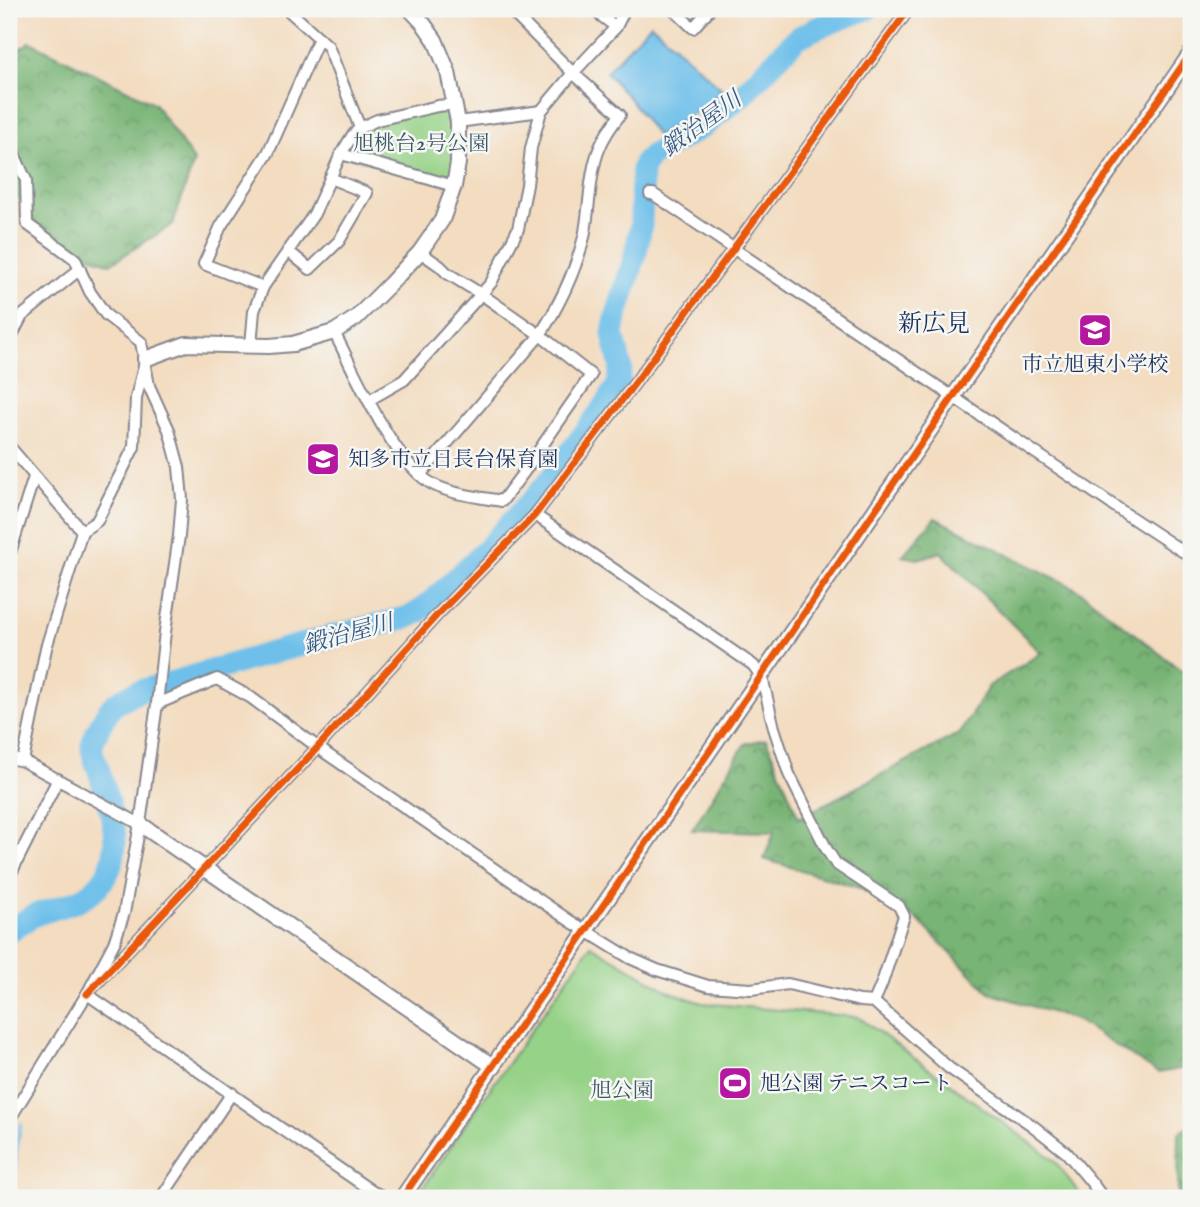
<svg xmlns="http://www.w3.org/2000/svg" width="1200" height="1207" font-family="'IM FELL English','Noto Serif JP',serif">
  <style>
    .forest { fill: url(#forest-crowns); stroke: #4a7269; stroke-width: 2 }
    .park { fill: #96d287; stroke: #588072; stroke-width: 2 }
    .water { fill: #6ec0ea; stroke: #4478a4; stroke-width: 2 }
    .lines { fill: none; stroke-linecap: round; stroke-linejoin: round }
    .stream { stroke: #6ec0ea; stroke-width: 3.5 }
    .river { stroke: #6ec0ea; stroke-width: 23 }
    .minor-casing { stroke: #87868e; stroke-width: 14 }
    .tertiary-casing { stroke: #87868e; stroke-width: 18 }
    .minor { stroke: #fff; stroke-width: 10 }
    .tertiary { stroke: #fff; stroke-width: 14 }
    .cycleway-casing { stroke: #f6f6f2; stroke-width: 11 }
    .cycleway { stroke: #e8590c; stroke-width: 7 }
    .labels { text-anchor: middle; stroke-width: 5; stroke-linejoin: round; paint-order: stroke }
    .park-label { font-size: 21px; fill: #3a5868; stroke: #f6f6f2 }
    .poi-label { font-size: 21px; fill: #1b2f5e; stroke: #f6f6f2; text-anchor: start }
    .water-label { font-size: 23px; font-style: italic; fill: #345a88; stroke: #f6f6f2 }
    .quarter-label { font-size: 24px; fill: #1b2f5e; stroke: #f6f6f2 }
  </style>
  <defs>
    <pattern id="forest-crowns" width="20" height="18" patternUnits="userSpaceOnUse" patternTransform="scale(1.75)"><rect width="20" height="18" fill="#78b474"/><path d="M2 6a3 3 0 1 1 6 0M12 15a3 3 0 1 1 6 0" fill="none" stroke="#629362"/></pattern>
  </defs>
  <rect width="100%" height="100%" fill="#f6f6f2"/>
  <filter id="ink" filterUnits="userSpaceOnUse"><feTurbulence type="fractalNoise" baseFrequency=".0143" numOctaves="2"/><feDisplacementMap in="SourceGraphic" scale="14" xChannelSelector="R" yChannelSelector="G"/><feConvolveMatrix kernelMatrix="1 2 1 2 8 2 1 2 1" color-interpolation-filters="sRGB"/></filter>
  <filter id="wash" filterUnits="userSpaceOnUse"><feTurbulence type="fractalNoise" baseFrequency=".00686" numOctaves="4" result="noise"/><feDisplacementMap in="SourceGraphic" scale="28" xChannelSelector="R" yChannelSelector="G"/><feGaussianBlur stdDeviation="1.57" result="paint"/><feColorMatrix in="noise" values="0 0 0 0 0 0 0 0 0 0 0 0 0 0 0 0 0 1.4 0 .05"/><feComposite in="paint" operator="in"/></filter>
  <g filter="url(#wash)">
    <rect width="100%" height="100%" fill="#f3dcbf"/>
    <g class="forest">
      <polygon points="30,42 154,103 194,161 173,224 110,264 45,236 9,185 9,56"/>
      <polygon points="935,518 1077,589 1191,678 1191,1067 1158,1073 1076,1020 990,993 917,919 860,888 764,859 774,832 692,830 745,744 766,739 799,818 960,733 989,686 1041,653 941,552 918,559 902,556"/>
      <polygon points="1191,1125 1191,1198 1178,1198 1179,1133"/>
    </g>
    <g class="park">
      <polygon points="438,106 449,117 458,163 454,186 341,154 360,128"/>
      <polygon points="591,945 668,991 702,1003 858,1017 1054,1160 1083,1198 416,1198 474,1112"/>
    </g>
    <polygon class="water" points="651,24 723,90 708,104 657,136 629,98 606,72"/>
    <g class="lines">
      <polyline class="stream" points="13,1198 17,1143 21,1124"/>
      <path class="river" d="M9,932C17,926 26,919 35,915C55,907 77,905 94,890C131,857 110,811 99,771C97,764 91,753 92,746C93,737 105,715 111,708C130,689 160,687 184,679C258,656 333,635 409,617L417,613L433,600L488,548L545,486L608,402L618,384L621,368L613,334L616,318L635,256L641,226L642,170L644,164L651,156L704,126L742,95L797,38L817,28L867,9"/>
    </g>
  </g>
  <g filter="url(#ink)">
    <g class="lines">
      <g class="minor-casing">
        <g id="minor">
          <polyline points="287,9 328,46 360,128"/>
          <polyline points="592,9 616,27"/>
          <polyline points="673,9 693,28 710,9"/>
          <polyline points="458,122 541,111"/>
          <polyline points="9,143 26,180 27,224 75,259 90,292 106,315 141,342 149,386 169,430 179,467 182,499 179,536 165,632 157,704 140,824 124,913 114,943 87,994 9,1120"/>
          <polyline points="341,154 454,186"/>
          <polyline points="650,194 653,194 1129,516 1182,551 1191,555"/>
          <polyline points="288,251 310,269 339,241 367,193 330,178"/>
          <path d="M420,252L440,266L447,273L481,294L540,335C560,304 575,273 584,237C590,209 589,172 600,147C605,135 612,125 620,115L573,73L509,9"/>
          <polyline points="263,287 204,264 221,226 268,153 319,38"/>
          <path d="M334,332C356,374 393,464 434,485C455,495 479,497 502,501L524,472L591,375L540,335L420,475"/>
          <polyline points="9,341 22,316 80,269"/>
          <polyline points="251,345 254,311 263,287 314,214 341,154 352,136 360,128 377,120 438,106 455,104"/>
          <polyline points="369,400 404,380 491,283 518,229 527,185 531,148 541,111 573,73 616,27 625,9"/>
          <polyline points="9,446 82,531 46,648 23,761"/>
          <polyline points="535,515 753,665 762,677 774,728 789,774 827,850 836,864 899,906 904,916 882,983 874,1002"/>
          <polyline points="82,531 97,521 134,447 136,398 144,366"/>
          <polyline points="9,556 34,477"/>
          <polyline points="157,704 217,679 250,697 327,754 570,921 630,958 657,970 708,986 751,989 788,984 860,1001 874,1002 949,1068 1033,1126 1067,1153 1092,1183 1103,1198"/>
          <polyline points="9,758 23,761 140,824"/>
          <polyline points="9,877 58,779"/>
          <polyline points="87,994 318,747 438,614 535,515 635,383 909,9"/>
          <polyline points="87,994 373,1192 387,1198"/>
          <polyline points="161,1198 232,1093"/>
        </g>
      </g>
      <g class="tertiary-casing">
        <g id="tertiary">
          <polyline points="145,359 186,344 269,346 293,344 334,332 356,318 390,284 420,252 442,220 454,186 458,163 458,122 448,72 435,40 423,23 410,9"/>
          <polyline points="140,824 494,1067"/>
          <polyline points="402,1198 953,397 1191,53"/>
        </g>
      </g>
      <use href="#minor" class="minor"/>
      <use href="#tertiary" class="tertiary"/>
      <g class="cycleway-casing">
        <g id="cycleway">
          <polyline points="87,994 318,747 438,614 535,515 635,383 909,9"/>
          <polyline points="402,1198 953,397 1191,53"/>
        </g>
      </g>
      <use href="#cycleway" class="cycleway"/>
    </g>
  </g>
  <defs>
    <g id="school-square" transform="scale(1.75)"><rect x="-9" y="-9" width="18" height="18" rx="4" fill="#b5179e" stroke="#f6f6f2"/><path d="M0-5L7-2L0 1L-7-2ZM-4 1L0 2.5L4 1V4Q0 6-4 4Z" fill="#fff"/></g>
    <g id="stadium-square" transform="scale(1.75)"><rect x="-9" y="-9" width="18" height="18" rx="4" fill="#b5179e" stroke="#f6f6f2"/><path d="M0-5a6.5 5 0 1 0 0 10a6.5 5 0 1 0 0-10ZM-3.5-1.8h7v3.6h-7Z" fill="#fff"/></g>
  </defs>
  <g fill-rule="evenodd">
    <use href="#school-square" x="1095" y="330"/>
    <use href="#school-square" x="323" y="459"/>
    <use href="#stadium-square" x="735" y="1083"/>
  </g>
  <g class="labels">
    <g class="park-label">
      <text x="421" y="150">旭桃台2号公園</text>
      <text x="622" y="1097">旭公園</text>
    </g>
    <g class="poi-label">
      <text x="1095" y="371" text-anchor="middle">市立旭東小学校</text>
      <text x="348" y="466">知多市立日長台保育園</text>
      <text x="760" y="1090">旭公園 テニスコート</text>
    </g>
    <g class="water-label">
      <text transform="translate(701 123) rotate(-36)" y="8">鍛治屋川</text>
      <text transform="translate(348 633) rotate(-15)" y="8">鍛治屋川</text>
    </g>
    <g class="quarter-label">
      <text x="934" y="331">新広見</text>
    </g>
  </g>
  <rect width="1200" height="1207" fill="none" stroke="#f6f6f2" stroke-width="35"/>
</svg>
